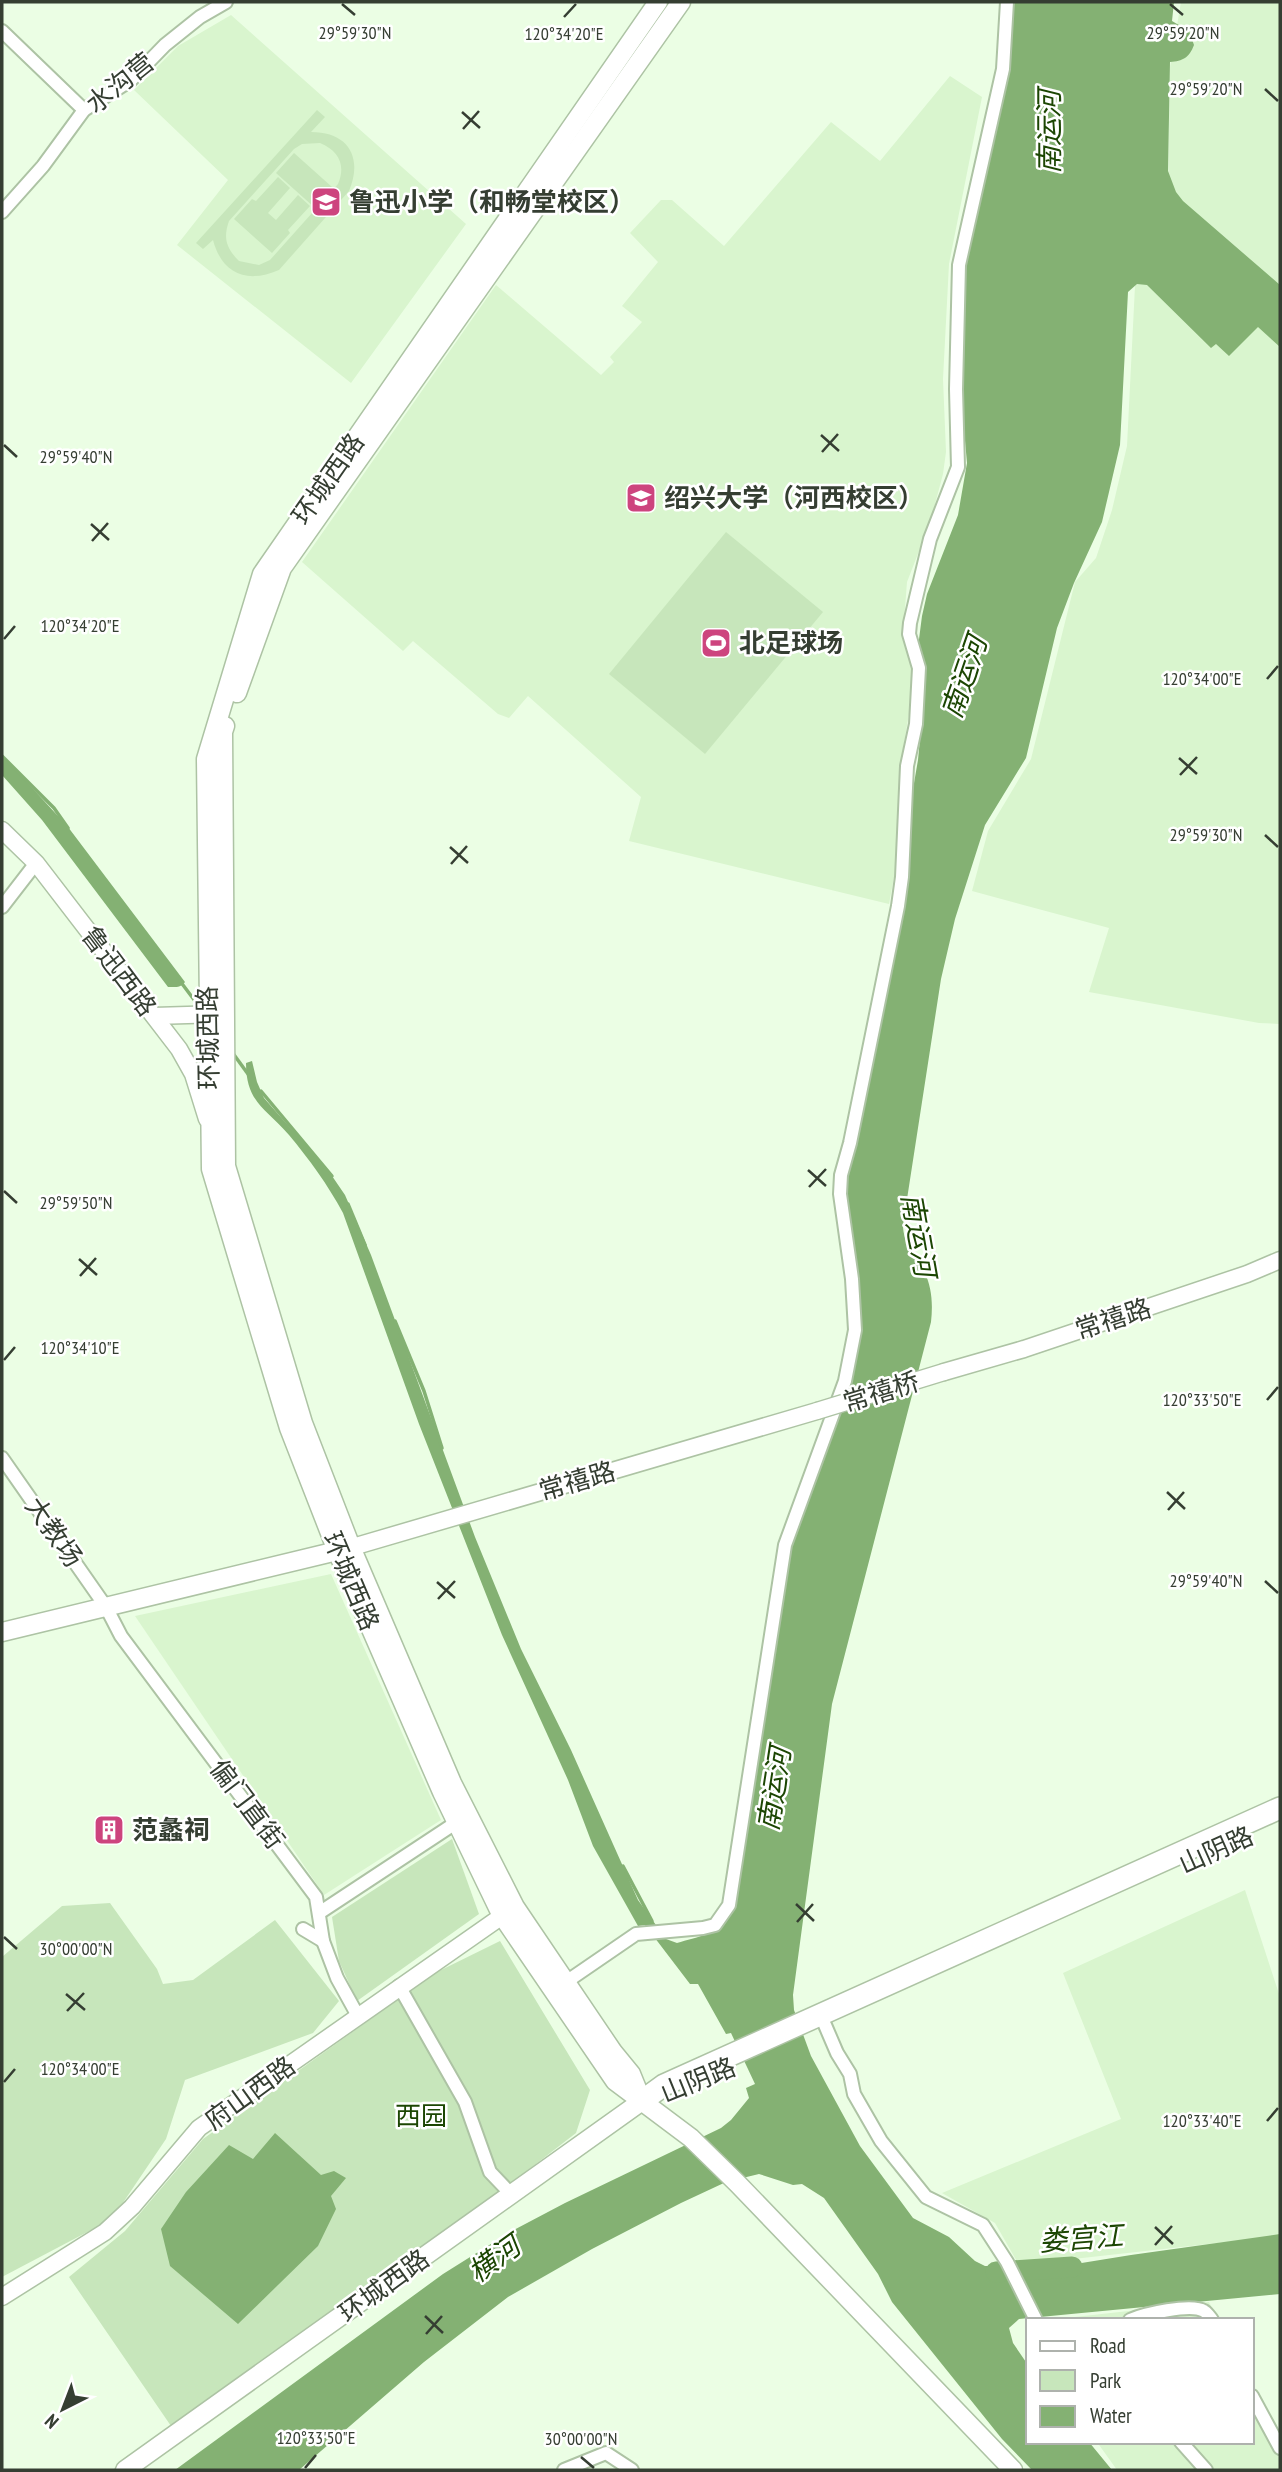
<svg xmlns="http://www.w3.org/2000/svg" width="1282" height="2472" font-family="'PT Sans Narrow','Noto Sans SC',sans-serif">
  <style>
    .built { fill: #d9f5ce }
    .green { fill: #c7e6bb; fill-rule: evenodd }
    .water { fill: #84b173 }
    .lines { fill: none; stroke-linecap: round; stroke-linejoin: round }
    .stream { stroke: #84b173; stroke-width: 3.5 }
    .river { stroke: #84b173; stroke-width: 21 }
    .minor-casing { stroke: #adc3a4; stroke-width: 16 }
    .tertiary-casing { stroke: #adc3a4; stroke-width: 19 }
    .secondary-casing { stroke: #adc3a4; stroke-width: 21 }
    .primary-casing { stroke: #adc3a4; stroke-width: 24 }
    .minor { stroke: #fff; stroke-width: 12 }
    .tertiary { stroke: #fff; stroke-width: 16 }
    .secondary { stroke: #fff; stroke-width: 18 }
    .primary { stroke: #fff; stroke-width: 21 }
    .tertiary-bridge-casing { stroke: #adc3a4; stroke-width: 19; stroke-linecap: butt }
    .tertiary-bridge { stroke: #fff; stroke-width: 16 }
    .ticks { fill: none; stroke: #353e32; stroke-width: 2.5 }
    .labels { text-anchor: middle; stroke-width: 5; stroke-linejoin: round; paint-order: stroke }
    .street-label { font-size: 26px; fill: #353e32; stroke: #fff }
    .poi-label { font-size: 26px; font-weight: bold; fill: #353e32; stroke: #fff; text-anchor: start }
    .park-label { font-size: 26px; fill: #1c4603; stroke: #fff }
    .water-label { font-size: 28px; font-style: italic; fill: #1c4603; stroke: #fff }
    .ticks-label { font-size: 18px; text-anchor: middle; fill: #353e32; stroke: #fff; stroke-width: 5; stroke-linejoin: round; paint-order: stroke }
  </style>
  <rect width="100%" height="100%" fill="#ebfee4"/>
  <g class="built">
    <polygon points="1181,2 1280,2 1280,1024 1259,1023 1089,992 1109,928 972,891 988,831 1031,759 1075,582 1096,558 1112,510 1127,446 1135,286 1168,183 1170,67"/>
    <polygon points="231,15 466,224 351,383 177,245 228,180 134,90 178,46"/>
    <polygon points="950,76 982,97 949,264 943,379 946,452 943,474 930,523 907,582 903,634 915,678 900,767 895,872 889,904 629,841 641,797 528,696 509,718 498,714 413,641 403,651 302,562 496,285 601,375 614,362 610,357 642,322 622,306 658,262 630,233 661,200 672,200 724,246 831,122 880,161"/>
    <polygon points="331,1574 441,1820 324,1895 135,1616"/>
    <polygon points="1245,1890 1280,1997 1280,2236 1019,2265 995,2223 942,2193 1121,2119 1063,1973"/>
    <polygon points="1209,2302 1218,2320 1048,2320"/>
    <polygon points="1252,2384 1261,2398 1280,2443 1280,2470 1117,2470 1097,2442 1252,2442"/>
  </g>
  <g class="green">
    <path d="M317,110L325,117L311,132C349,132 363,158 349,191L279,270C247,284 222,274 213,240L203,249L196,243ZM320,143C339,151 346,165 338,184L270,260L259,265L239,261C226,248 223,238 229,221L294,149L302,144Z"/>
    <polygon points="294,153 332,187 314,207 276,173"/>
    <polygon points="278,177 290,188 268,213 276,220 298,195 310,206 288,230 290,233 272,253 234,219 252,199 256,201"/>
    <polygon points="726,532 823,612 705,754 609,674"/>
    <polygon points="452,1839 479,1914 357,2001 339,1961 332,1917"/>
    <polygon points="110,1903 157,1969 163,1984 193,1980 275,1920 339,2001 313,2033 185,2080 166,2139 112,2219 2,2277 2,1957 62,1906"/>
    <polygon points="500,1941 590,2090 576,2133 480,2207 171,2426 69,2277 125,2231 203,2139 435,1973"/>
  </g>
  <g class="water">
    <path d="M1011,2H1174L1172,21L1189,31L1194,45C1189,58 1183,61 1170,62L1168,171L1176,192L1183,201L1280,285V347L1258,327L1229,356L1216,344L1211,348L1147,285L1137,284L1128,292L1120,445L1102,522L1074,583L1057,628L1026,758L985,825L955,919L941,979L903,1225C903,1244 916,1255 924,1271C932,1287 933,1304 931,1322L832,1704L793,1995L794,2010L811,2056L860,2146L913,2218L949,2237L975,2261L985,2266H1022L1026,2272L1131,2255L1280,2234V2294L1019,2319L1009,2328L1013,2343L1028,2365V2442H1089L1112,2470H1032L1002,2439L892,2302L878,2274L824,2198L802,2184L793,2185L759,2174L726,2182L681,2203L592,2249L508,2297L424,2362L299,2470H175L443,2274L510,2232L565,2203L721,2128L731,2120L749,2098L746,2088L755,2084L731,2033L726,2034L698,1984H690L645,1925L638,1926L593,1846L568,1780L502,1635L419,1424L343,1213C328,1185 309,1159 289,1135C266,1108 246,1103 246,1063L252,1061L257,1082L264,1098L330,1173L345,1195L371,1255L475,1537L521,1649L571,1750L638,1900L666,1939L677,1943C697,1937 719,1934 730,1914L787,1554L853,1346L842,1199L918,760L921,728L918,647L922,616L927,594L958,515L967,463L960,385L962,269Z"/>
    <path d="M2,755L68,827L185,982C181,988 175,987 168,987L42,820L2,775Z"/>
    <polygon points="275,2133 321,2175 334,2171 346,2178 331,2196 336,2209 318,2246 238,2324 170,2266 161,2229 186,2192 229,2145 253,2159"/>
  </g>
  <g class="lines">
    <g class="stream">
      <polyline points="2,756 54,808 68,828"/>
      <polyline points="180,981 201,1009"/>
      <polyline points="232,1052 248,1074"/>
      <polyline points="261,1091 332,1176"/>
      <polyline points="348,1204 365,1245"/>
      <polyline points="395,1321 424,1391 442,1448"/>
      <polyline points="623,1866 652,1921"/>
    </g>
    <polyline class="river" points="996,2272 1072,2267"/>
    <g class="minor-casing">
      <g id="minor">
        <polyline points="2,31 84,110"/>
        <polyline points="2,212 43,166 84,110 131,80 165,45 200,17 226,2"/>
        <polyline points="2,907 36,863"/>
        <polyline points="2,1458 106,1607 121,1636 316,1897 323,1941 337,1978 358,2016"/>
        <polyline points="319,1913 457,1822"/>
        <polyline points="303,1929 323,1941"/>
        <polyline points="566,1982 636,1934 703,1928 715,1925 729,1905 785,1545 845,1381 855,1330 852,1279 840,1194 841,1175 850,1143 898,906 902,877 907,766 916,724 919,668 909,634 910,623 930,539 958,467 956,389 959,265 1003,69 1007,2"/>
        <polyline points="399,1986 465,2102 490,2172 512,2195"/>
        <polyline points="825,2025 837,2053 850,2074 854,2094 881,2141 926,2197 983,2225 1007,2262 1036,2320"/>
        <path d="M1130,2320C1144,2314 1191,2303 1204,2311C1206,2312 1211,2318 1212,2320"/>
        <polyline points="1252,2396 1280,2448"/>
        <polyline points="1181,2442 1206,2470"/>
        <polyline points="564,2470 606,2453 632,2470"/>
      </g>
    </g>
    <g class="tertiary-casing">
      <g id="tertiary">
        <polyline points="2,830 36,863 179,1049 193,1074 207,1119"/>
        <polyline points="154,1016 221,1014"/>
        <polyline points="944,1372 1024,1349 1247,1274 1280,1260"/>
        <polyline points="339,1551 817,1411"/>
        <polyline points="2,2297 105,2232 132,2207 199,2128 512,1909"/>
      </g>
    </g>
    <g class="secondary-casing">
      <g id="secondary">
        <polyline points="658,2 262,574 206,759 211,1169 289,1428 337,1551 442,1792 501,1914 615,2081 691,2138 737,2183 1013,2470"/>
        <polyline points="237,693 282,568 681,2"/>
        <polyline points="225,726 223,732 226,1166 303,1423 351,1547 452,1783 515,1907 613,2052 631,2074 642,2101"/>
        <polyline points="2,1632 337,1551"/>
        <polyline points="125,2470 642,2101"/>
      </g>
    </g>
    <g class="primary-casing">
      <polyline id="primary" points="642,2101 664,2085 1280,1808"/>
    </g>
    <use href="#minor" class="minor"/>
    <use href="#tertiary" class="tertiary"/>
    <use href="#secondary" class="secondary"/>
    <use href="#primary" class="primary"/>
    <g class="tertiary-bridge-casing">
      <polyline id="tertiary-bridge" points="817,1411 944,1372"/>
    </g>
    <use href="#tertiary-bridge" class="tertiary-bridge"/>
  </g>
  <path class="ticks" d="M342,4L355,15M1170,4L1183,15M564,17L576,4M1265,89L1278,101M462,112L480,128M463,129L479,111M821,435L839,451M4,445L17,457M822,452L838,434M91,524L109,540M92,541L108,523M4,639L15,626M1267,679L1278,666M1179,758L1197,774M1180,775L1197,757M1265,835L1278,847M450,847L468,863M451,864L467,846M808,1170L826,1186M809,1187L826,1169M4,1191L17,1203M79,1259L97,1275M80,1276L96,1258M4,1360L15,1347M1267,1400L1278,1387M1167,1492L1185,1509M1168,1510L1184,1492M1265,1581L1278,1593M437,1582L455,1598M438,1599L455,1581M796,1904L814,1921M797,1922L813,1904M4,1937L17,1949M66,1994L85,2010M67,2011L84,1993M4,2082L15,2069M1267,2121L1278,2108M1155,2227L1173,2244M1155,2245L1172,2226M425,2316L443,2333M426,2334L442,2316M581,2457L594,2468M305,2468L316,2455"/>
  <defs>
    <g id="school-square" transform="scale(1.575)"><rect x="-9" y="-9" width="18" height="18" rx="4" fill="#cd447e" stroke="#fff"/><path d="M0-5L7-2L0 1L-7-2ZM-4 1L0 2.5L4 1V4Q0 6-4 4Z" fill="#fff"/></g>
    <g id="university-square" transform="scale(1.575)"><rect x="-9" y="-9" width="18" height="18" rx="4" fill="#cd447e" stroke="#fff"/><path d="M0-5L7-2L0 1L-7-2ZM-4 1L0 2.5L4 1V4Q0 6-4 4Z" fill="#fff"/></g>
    <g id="stadium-square" transform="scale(1.575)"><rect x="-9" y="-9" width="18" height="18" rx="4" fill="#cd447e" stroke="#fff"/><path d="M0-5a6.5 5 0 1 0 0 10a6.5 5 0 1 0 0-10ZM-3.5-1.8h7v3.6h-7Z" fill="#fff"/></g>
    <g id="building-square" transform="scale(1.575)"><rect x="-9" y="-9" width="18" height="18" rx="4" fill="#cd447e" stroke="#fff"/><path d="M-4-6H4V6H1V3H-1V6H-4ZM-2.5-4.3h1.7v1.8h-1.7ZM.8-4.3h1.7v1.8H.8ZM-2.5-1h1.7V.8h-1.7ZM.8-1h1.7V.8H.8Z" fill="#fff"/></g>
  </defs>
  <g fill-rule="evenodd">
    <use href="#school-square" x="326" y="202"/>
    <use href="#university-square" x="641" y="498"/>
    <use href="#stadium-square" x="716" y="643"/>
    <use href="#building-square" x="109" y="1830"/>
  </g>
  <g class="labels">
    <g class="street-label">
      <text transform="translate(120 83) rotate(-39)" y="9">水沟营</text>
      <text transform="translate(328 479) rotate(-55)" y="9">环城西路</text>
      <text transform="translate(119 971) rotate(53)" y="9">鲁迅西路</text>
      <text transform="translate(208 1038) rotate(-91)" y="9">环城西路</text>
      <text transform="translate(1113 1319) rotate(-18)" y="9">常禧路</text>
      <text transform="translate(881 1392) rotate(-17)" y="9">常禧桥</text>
      <text transform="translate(577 1481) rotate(-16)" y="9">常禧路</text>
      <text transform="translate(54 1532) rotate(55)" y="9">大教场</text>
      <text transform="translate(351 1581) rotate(67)" y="9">环城西路</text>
      <text transform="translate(247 1804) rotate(53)" y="9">偏门直街</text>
      <text transform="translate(1216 1850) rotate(-24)" y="9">山阴路</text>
      <text transform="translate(698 2080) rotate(-22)" y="9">山阴路</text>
      <text transform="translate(250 2093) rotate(-36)" y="9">府山西路</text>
      <text transform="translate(384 2286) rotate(-36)" y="9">环城西路</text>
    </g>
    <g class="poi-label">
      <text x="349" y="211">鲁迅小学（和畅堂校区）</text>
      <text x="664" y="507">绍兴大学（河西校区）</text>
      <text x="739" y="652">北足球场</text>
      <text x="132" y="1839">范蠡祠</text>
    </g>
    <g class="park-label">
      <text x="421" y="2125">西园</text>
    </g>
    <g class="water-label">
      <text transform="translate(1049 132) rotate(-90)" y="10">南运河</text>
      <text transform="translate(964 677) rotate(-71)" y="10">南运河</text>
      <text transform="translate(919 1235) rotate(80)" y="10">南运河</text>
      <text transform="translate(774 1789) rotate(-81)" y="10">南运河</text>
      <text transform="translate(1081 2238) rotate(-4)" y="10">娄宫江</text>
      <text transform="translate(494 2259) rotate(-36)" y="10">横河</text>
    </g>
  </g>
  <g class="ticks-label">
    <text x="355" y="39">29°59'30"N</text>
    <text x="1183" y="39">29°59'20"N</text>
    <text x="564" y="40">120°34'20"E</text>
    <text x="1206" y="95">29°59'20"N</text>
    <text x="76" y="463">29°59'40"N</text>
    <text x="80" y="632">120°34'20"E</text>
    <text x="1202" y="685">120°34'00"E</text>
    <text x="1206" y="841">29°59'30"N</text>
    <text x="76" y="1209">29°59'50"N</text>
    <text x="80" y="1354">120°34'10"E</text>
    <text x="1202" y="1406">120°33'50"E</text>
    <text x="1206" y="1587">29°59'40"N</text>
    <text x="76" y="1955">30°00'00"N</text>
    <text x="80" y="2075">120°34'00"E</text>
    <text x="1202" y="2127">120°33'40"E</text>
    <text x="316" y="2444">120°33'50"E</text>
    <text x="581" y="2445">30°00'00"N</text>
  </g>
  <rect width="1282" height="2472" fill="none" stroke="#353e32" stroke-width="7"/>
  <rect x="1026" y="2318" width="228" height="126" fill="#ffffff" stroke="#aeb2ad" stroke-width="2"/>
  <rect x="1040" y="2341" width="35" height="10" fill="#ffffff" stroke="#aeb2ad" stroke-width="2"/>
  <text x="1090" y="2353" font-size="21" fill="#353e32">Road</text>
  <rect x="1040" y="2370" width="35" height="21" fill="#c7e6bb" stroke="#aeb2ad" stroke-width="2"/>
  <text x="1090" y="2388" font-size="21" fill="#353e32">Park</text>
  <rect x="1040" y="2406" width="35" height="21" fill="#84b173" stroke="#aeb2ad" stroke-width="2"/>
  <text x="1090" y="2423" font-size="21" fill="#353e32">Water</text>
  <g transform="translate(63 2409) rotate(222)" stroke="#ffffff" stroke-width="5" paint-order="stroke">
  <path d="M0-5L12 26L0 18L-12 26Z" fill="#353e32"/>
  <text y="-10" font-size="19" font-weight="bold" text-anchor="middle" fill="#353e32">N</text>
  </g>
</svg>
